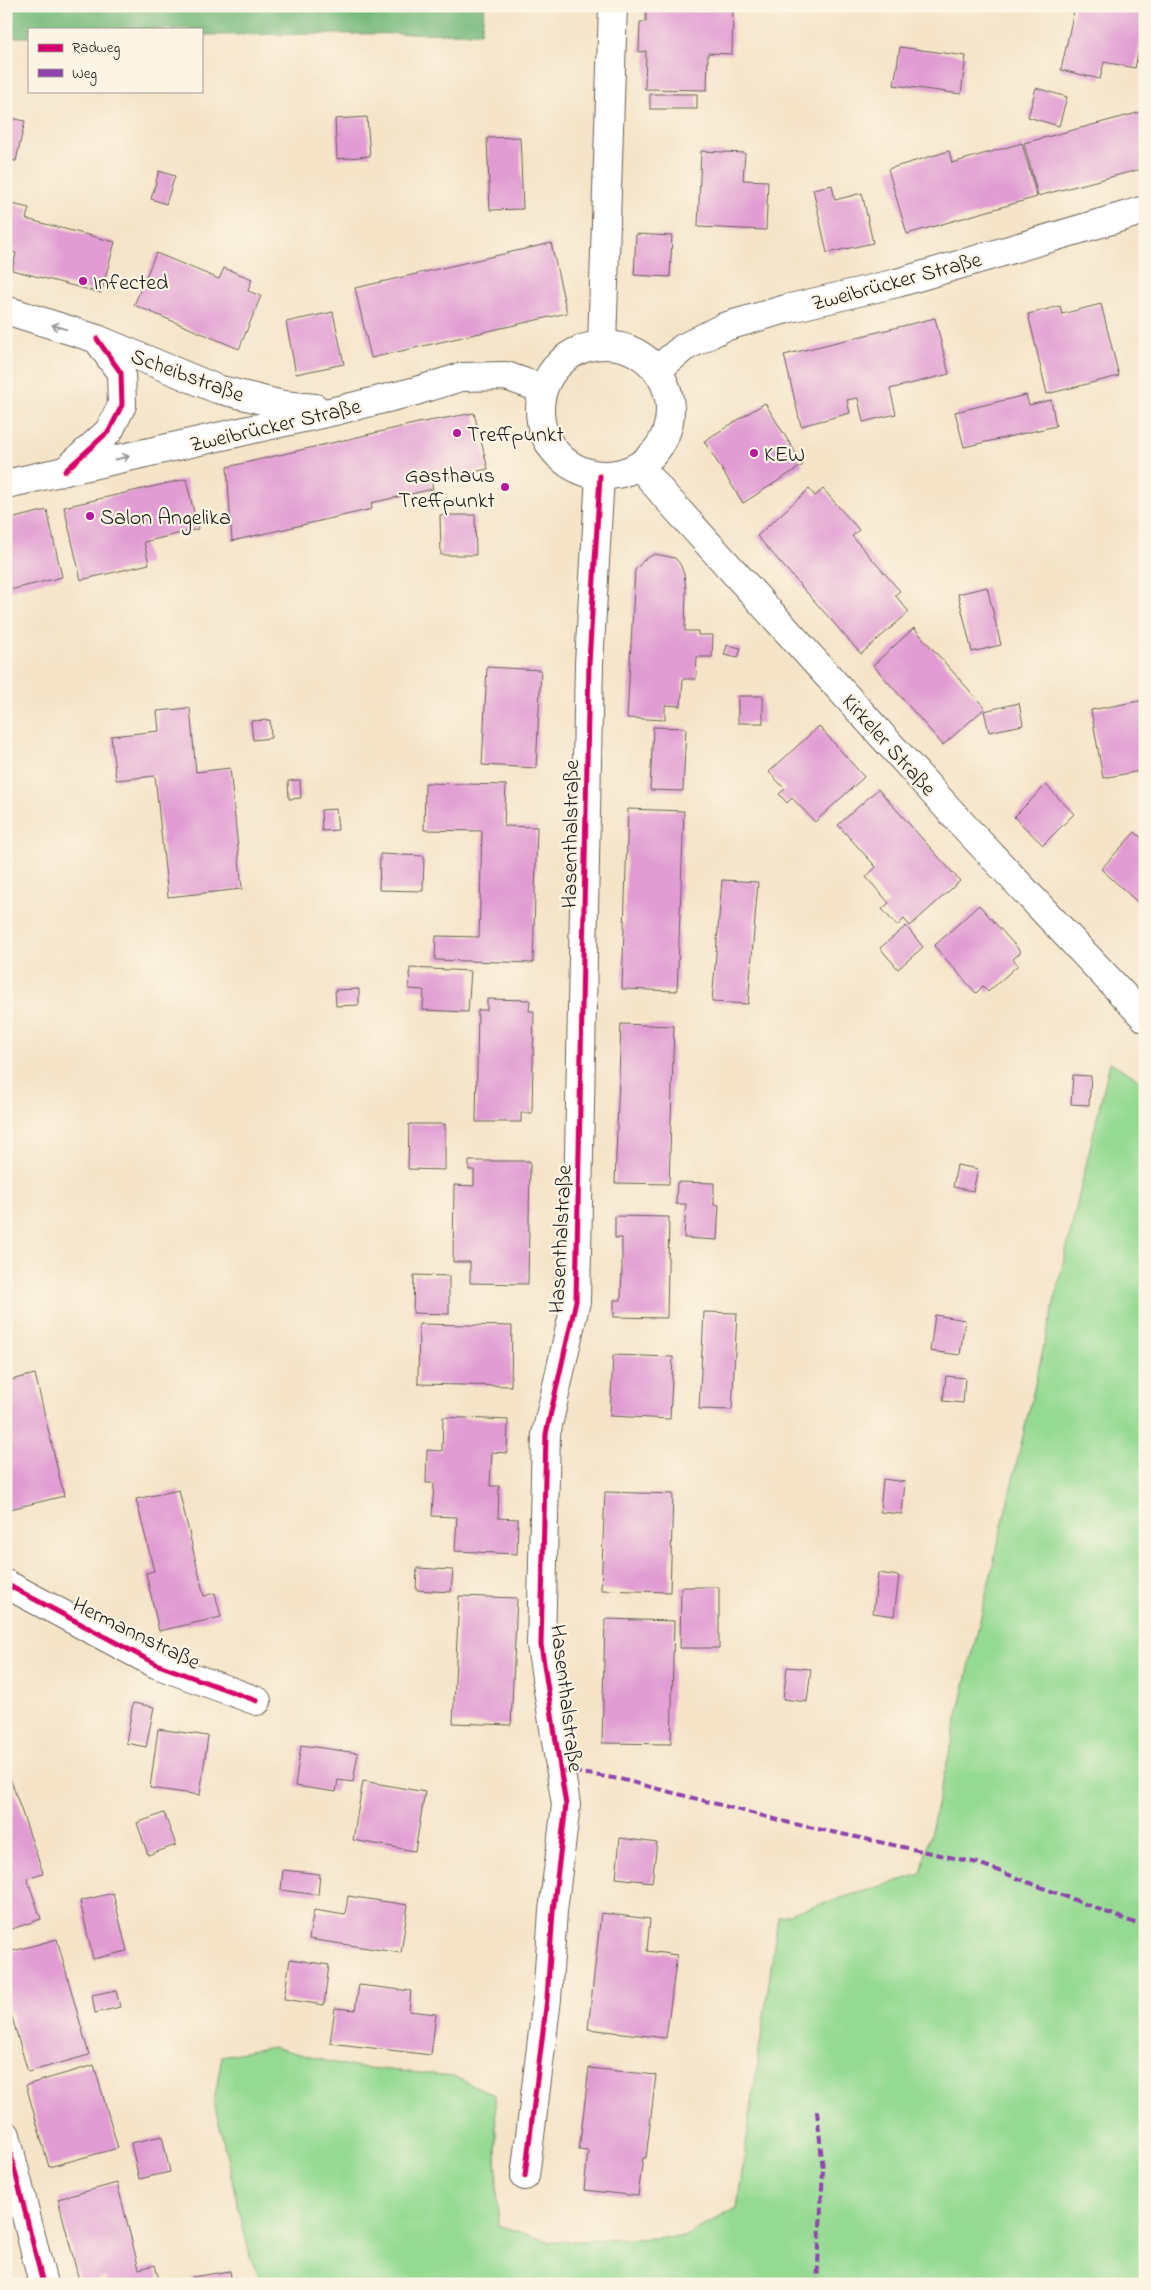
<svg xmlns="http://www.w3.org/2000/svg" width="1151" height="2290" font-family="'Indie Flower',sans-serif">
  <style>
    .green { fill: #95da93; stroke: #587b58 }
    .forest { fill: #78ba7d; stroke: #4a6b4c }
    .building { fill: #e19dd3 }
    .lines { fill: none; stroke-linecap: round; stroke-linejoin: round }
    .minor-casing { stroke: #686258; stroke-width: 30 }
    .major-casing { stroke: #686258; stroke-width: 30 }
    .minor { stroke: #fff; stroke-width: 28 }
    .major { stroke: #fff; stroke-width: 28 }
    .quiet { stroke: #8e44ad; stroke-width: 4; stroke-dasharray: 8 4; stroke-linecap: butt }
    .cycleway-casing { stroke: #fcf5e5; stroke-width: 8 }
    .cycleway { stroke: #d6006c; stroke-width: 5 }
    .oneway { stroke: #999 }
    .poi-dot { fill: #b5179e; stroke: #fcf5e5; stroke-width: 2 }
    .labels { text-anchor: middle; stroke-width: 4.5; stroke-linejoin: round; paint-order: stroke }
    .street-label { font-size: 22px; fill: #1c1c1c; stroke: #fcf5e5 }
    .poi-label { font-size: 22px; fill: #1c1c1c; stroke: #fcf5e5; text-anchor: start }
  </style>
  <rect width="100%" height="100%" fill="#fcf5e5"/>
  <filter id="ink" filterUnits="userSpaceOnUse"><feTurbulence type="fractalNoise" baseFrequency=".02" numOctaves="2"/><feDisplacementMap in="SourceGraphic" scale="10" xChannelSelector="R" yChannelSelector="G"/><feConvolveMatrix kernelMatrix="1 2 1 2 8 2 1 2 1" color-interpolation-filters="sRGB"/></filter>
  <filter id="wash" filterUnits="userSpaceOnUse"><feTurbulence type="fractalNoise" baseFrequency=".0096" numOctaves="4" result="noise"/><feDisplacementMap in="SourceGraphic" scale="20" xChannelSelector="R" yChannelSelector="G"/><feGaussianBlur stdDeviation="1.12" result="paint"/><feColorMatrix in="noise" values="0 0 0 0 0 0 0 0 0 0 0 0 0 0 0 0 0 1.4 0 .05"/><feComposite in="paint" operator="in"/></filter>
  <g filter="url(#wash)">
    <rect width="100%" height="100%" fill="#f5e4c8"/>
    <polygon class="green" points="1110,1062 1145,1083 1145,2284 263,2284 250,2257 214,2102 222,2056 272,2047 347,2066 453,2076 495,2095 498,2225 551,2242 683,2237 737,2208 778,1917 921,1874"/>
    <polygon class="forest" points="6,6 485,6 481,33 201,35 201,29 29,29 29,37 6,37"/>
    <g id="blocks">
      <g class="building">
        <polygon points="646,6 733,6 732,54 708,53 707,90 645,89 646,51 639,52 640,22 646,22"/>
        <polygon points="1075,6 1145,6 1145,20 1135,68 1104,62 1100,79 1061,70"/>
        <polygon points="900,47 966,56 961,94 894,85"/>
        <polygon points="1036,88 1067,97 1059,126 1028,117"/>
        <rect x="650" y="94" width="47" height="15"/>
        <polygon points="1141,112 1145,112 1145,168 1038,196 1024,143"/>
        <polygon points="6,117 25,121 16,161 6,159"/>
        <polygon points="367,117 370,156 337,159 335,119"/>
        <polygon points="520,137 523,209 490,210 487,138"/>
        <polygon points="1022,143 1037,197 907,234 888,169 949,151 952,163"/>
        <polygon points="701,151 745,153 743,180 768,181 766,230 698,227"/>
        <polygon points="159,171 175,176 166,204 151,199"/>
        <polygon points="832,185 835,200 862,193 873,243 827,253 813,189"/>
        <polygon points="8,203 29,208 26,219 115,242 101,293 12,270 16,253 6,250"/>
        <polygon points="636,234 672,236 670,277 634,275"/>
        <polygon points="551,243 567,313 371,358 355,288"/>
        <polygon points="156,253 219,279 224,268 252,279 248,291 261,296 239,349 134,305"/>
        <polygon points="1101,304 1119,376 1047,394 1028,314 1060,306 1062,314"/>
        <polygon points="333,312 344,364 296,374 286,322"/>
        <polygon points="935,318 949,374 890,389 896,414 863,422 858,398 847,400 850,413 801,426 784,355"/>
        <polygon points="1026,395 1029,405 1051,400 1056,426 964,447 955,412"/>
        <polygon points="765,403 803,465 743,503 704,441"/>
        <polygon points="474,413 488,469 431,481 433,489 371,503 372,509 232,541 227,467 418,423"/>
        <polygon points="186,479 198,529 144,542 149,564 81,580 64,507"/>
        <polygon points="809,489 815,496 823,489 859,530 852,536 900,591 895,595 909,612 861,654 757,536"/>
        <polygon points="47,510 62,577 6,591 6,520"/>
        <polygon points="440,515 475,515 476,555 441,555"/>
        <polygon points="655,554 675,558 680,564 684,574 686,589 685,631 698,631 698,635 713,635 712,657 697,657 696,679 683,679 681,706 665,705 665,720 627,718 635,570 645,559"/>
        <polygon points="987,587 1001,645 972,652 958,594"/>
        <polygon points="914,628 985,708 943,745 873,665"/>
        <polygon points="727,645 741,648 738,658 724,655"/>
        <polygon points="487,667 541,670 536,768 482,765"/>
        <rect x="738" y="696" width="25" height="27"/>
        <polygon points="1145,700 1145,770 1103,778 1091,710"/>
        <polygon points="1019,703 1023,725 989,732 984,711"/>
        <polygon points="190,708 196,772 230,768 242,889 168,897 155,776 116,780 111,736 159,731 157,711"/>
        <polygon points="270,720 271,738 253,740 251,721"/>
        <polygon points="819,726 864,777 815,822 792,798 787,803 779,794 785,789 769,772"/>
        <polygon points="653,727 686,728 683,791 650,790"/>
        <polygon points="300,780 301,798 289,799 288,781"/>
        <polygon points="425,783 506,785 504,826 537,827 533,963 435,960 436,936 479,937 482,831 424,830"/>
        <polygon points="1046,785 1074,814 1043,845 1014,817"/>
        <polygon points="878,789 960,881 910,926 904,919 897,926 882,909 889,903 866,877 876,867 838,825"/>
        <polygon points="336,809 338,830 322,831 321,810"/>
        <polygon points="628,809 684,811 677,991 622,989"/>
        <polygon points="1135,832 1145,841 1145,909 1101,869"/>
        <polygon points="380,854 424,856 423,891 379,890"/>
        <polygon points="722,880 758,882 748,1004 712,1002"/>
        <polygon points="979,905 1021,952 1013,959 1018,965 988,992 983,986 976,993 934,946"/>
        <polygon points="906,926 923,947 898,969 880,948"/>
        <polygon points="410,968 471,971 468,1012 423,1010 424,990 409,989"/>
        <polygon points="359,989 359,1005 336,1006 335,990"/>
        <polygon points="487,999 530,1000 529,1011 534,1011 532,1113 521,1113 521,1122 476,1122 478,1010 487,1010"/>
        <polygon points="621,1024 674,1026 669,1184 615,1183"/>
        <polygon points="1073,1075 1091,1076 1089,1105 1071,1104"/>
        <polygon points="409,1124 445,1124 445,1170 408,1169"/>
        <polygon points="469,1161 530,1161 528,1284 470,1283 470,1262 453,1262 454,1185 474,1186 474,1170 469,1170"/>
        <polygon points="957,1165 978,1169 973,1191 953,1187"/>
        <polygon points="677,1182 714,1183 714,1205 719,1205 717,1240 684,1238 686,1204 676,1204"/>
        <polygon points="615,1216 669,1217 667,1318 614,1317 614,1300 621,1300 622,1267 622,1238 615,1238"/>
        <polygon points="414,1275 449,1276 449,1314 413,1313"/>
        <polygon points="704,1312 737,1313 732,1410 699,1409"/>
        <polygon points="935,1315 965,1320 960,1355 930,1351"/>
        <polygon points="419,1324 512,1326 511,1386 418,1384"/>
        <polygon points="613,1355 673,1357 670,1419 610,1416"/>
        <polygon points="35,1374 64,1496 6,1510 6,1381"/>
        <polygon points="946,1376 965,1378 963,1403 943,1401"/>
        <polygon points="443,1417 508,1420 507,1453 492,1452 490,1486 499,1486 498,1518 518,1519 517,1554 455,1551 457,1517 432,1516 434,1483 426,1483 427,1450 442,1451"/>
        <polygon points="883,1479 905,1482 902,1514 880,1512"/>
        <polygon points="179,1490 204,1596 215,1593 221,1617 159,1631 146,1573 154,1571 136,1499"/>
        <polygon points="605,1492 673,1494 670,1592 601,1590"/>
        <polygon points="417,1568 453,1570 451,1592 416,1590"/>
        <polygon points="878,1573 899,1576 894,1616 873,1613"/>
        <polygon points="681,1587 719,1587 719,1648 680,1648"/>
        <polygon points="459,1596 517,1598 511,1725 453,1723"/>
        <polygon points="605,1619 674,1621 671,1744 602,1743"/>
        <polygon points="787,1667 811,1669 807,1702 783,1699"/>
        <polygon points="133,1703 154,1707 146,1747 126,1743"/>
        <polygon points="158,1729 208,1736 200,1795 150,1788"/>
        <polygon points="301,1745 358,1753 353,1782 338,1780 336,1792 295,1786"/>
        <polygon points="6,1766 43,1873 27,1878 41,1919 6,1931"/>
        <polygon points="363,1781 425,1792 415,1851 353,1840"/>
        <polygon points="164,1813 176,1845 148,1855 137,1823"/>
        <polygon points="620,1838 657,1843 652,1882 616,1878"/>
        <polygon points="283,1870 320,1874 318,1895 281,1890"/>
        <polygon points="113,1893 127,1951 93,1959 80,1901"/>
        <polygon points="348,1896 408,1905 401,1953 309,1939 314,1910 345,1915"/>
        <polygon points="601,1913 650,1919 647,1951 677,1955 666,2038 588,2029"/>
        <polygon points="57,1939 89,2055 28,2072 6,1997 6,1953"/>
        <polygon points="290,1959 329,1965 324,2005 284,1999"/>
        <polygon points="359,1985 411,1991 409,2011 436,2014 431,2055 330,2043 335,2008 355,2010"/>
        <polygon points="116,1990 120,2007 95,2013 92,1995"/>
        <polygon points="94,2065 118,2148 49,2167 26,2085"/>
        <polygon points="589,2068 656,2075 646,2158 643,2158 638,2196 584,2190 588,2151 579,2150"/>
        <polygon points="162,2136 170,2172 139,2179 131,2143"/>
        <polygon points="117,2183 139,2269 155,2265 159,2280 146,2284 108,2284 106,2278 80,2284 58,2199"/>
        <polygon points="230,2271 232,2284 193,2284 192,2277"/>
      </g>
    </g>
  </g>
  <g filter="url(#ink)">
    <use href="#blocks" fill-opacity="0" stroke="#686258" stroke-width="1"/>
    <g class="lines">
      <g class="minor-casing">
        <g id="minor">
          <polyline points="602,345 613,6"/>
          <polyline points="65,471 109,431 122,405 121,373 97,339"/>
          <polyline points="6,1584 156,1664 257,1701"/>
          <polyline points="6,2135 43,2284"/>
          <polyline points="525,2176 547,1999 553,1911 566,1805 541,1645 546,1434 576,1301 589,663 600,476"/>
        </g>
      </g>
      <g class="major-casing">
        <g id="major">
          <polyline points="6,310 97,339 217,389 283,405 315,408"/>
          <circle cx="605" cy="410" r="65"/>
          <polyline points="657,370 683,348 724,327 786,309 897,283 1145,210"/>
          <polyline points="640,466 665,496 962,824 1145,1018"/>
          <polyline points="6,484 339,410 416,391 461,377 506,376 543,389"/>
        </g>
      </g>
      <use href="#minor" class="minor"/>
      <use href="#major" class="major"/>
      <g class="quiet">
        <polyline points="561,1770 620,1779 790,1823 978,1863 1145,1927"/>
        <polyline points="817,2111 823,2170 817,2284"/>
      </g>
      <g class="cycleway-casing">
        <g id="cycleway">
          <polyline points="65,471 109,431 122,405 121,373 97,339"/>
          <polyline points="6,1584 156,1664 257,1701"/>
          <polyline points="6,2135 43,2284"/>
          <polyline points="525,2176 547,1999 553,1911 566,1805 541,1645 546,1434 576,1301 589,663 600,476"/>
        </g>
      </g>
      <use href="#cycleway" class="cycleway"/>
    </g>
    <defs><path id="oneway-shaft" d="M-6 0H5M1.5-3L5.5 0L1.5 3" fill="none" stroke-width="1.6" stroke-linecap="round" stroke-linejoin="round" transform="scale(1.25)"/></defs>
    <g class="oneway">
      <use href="#oneway-shaft" transform="translate(59 327) rotate(-162)"/>
      <use href="#oneway-shaft" transform="translate(122 458) rotate(-13)"/>
    </g>
  </g>
  <g class="poi-dot">
    <circle cx="83" cy="281" r="5"/>
    <circle cx="457" cy="433" r="5"/>
    <circle cx="754" cy="453" r="5"/>
    <circle cx="505" cy="487" r="5"/>
    <circle cx="90" cy="516" r="5"/>
  </g>
  <g class="labels">
    <g class="street-label">
      <text transform="translate(896 280) rotate(-15)" y="8">Zweibrücker Straße</text>
      <text transform="translate(188 374) rotate(20)" y="8">Scheibstraße</text>
      <text transform="translate(275 424) rotate(-13)" y="8">Zweibrücker Straße</text>
      <text transform="translate(890 744) rotate(48)" y="8">Kirkeler Straße</text>
      <text transform="translate(569 834) rotate(-89)" y="8">Hasenthalstraße</text>
      <text transform="translate(559 1239) rotate(-87)" y="8">Hasenthalstraße</text>
      <text transform="translate(137 1632) rotate(26)" y="8">Hermannstraße</text>
      <text transform="translate(568 1698) rotate(83)" y="8">Hasenthalstraße</text>
    </g>
    <g class="poi-label">
      <text x="93" y="289">Infected</text>
      <text x="467" y="441">Treffpunkt</text>
      <text x="764" y="461">KEW</text>
      <text x="495" y="482" text-anchor="end">Gasthaus<tspan x="495" dy="25">Treffpunkt</tspan></text>
      <text x="100" y="524">Salon Angelika</text>
    </g>
  </g>
  <rect width="1151" height="2290" fill="none" stroke="#fcf5e5" stroke-width="25"/>
  <rect x="28" y="28" width="175" height="65" fill="#fcf5e5" stroke="#a29e95"/>
  <rect x="38" y="44" width="25" height="8" fill="#d6006c" stroke="#a29e95"/>
  <text x="72" y="52" font-size="15" fill="#1c1c1c">Radweg</text>
  <rect x="38" y="69" width="25" height="8" fill="#8e44ad" stroke="#a29e95"/>
  <text x="72" y="78" font-size="15" fill="#1c1c1c">Weg</text>
</svg>
